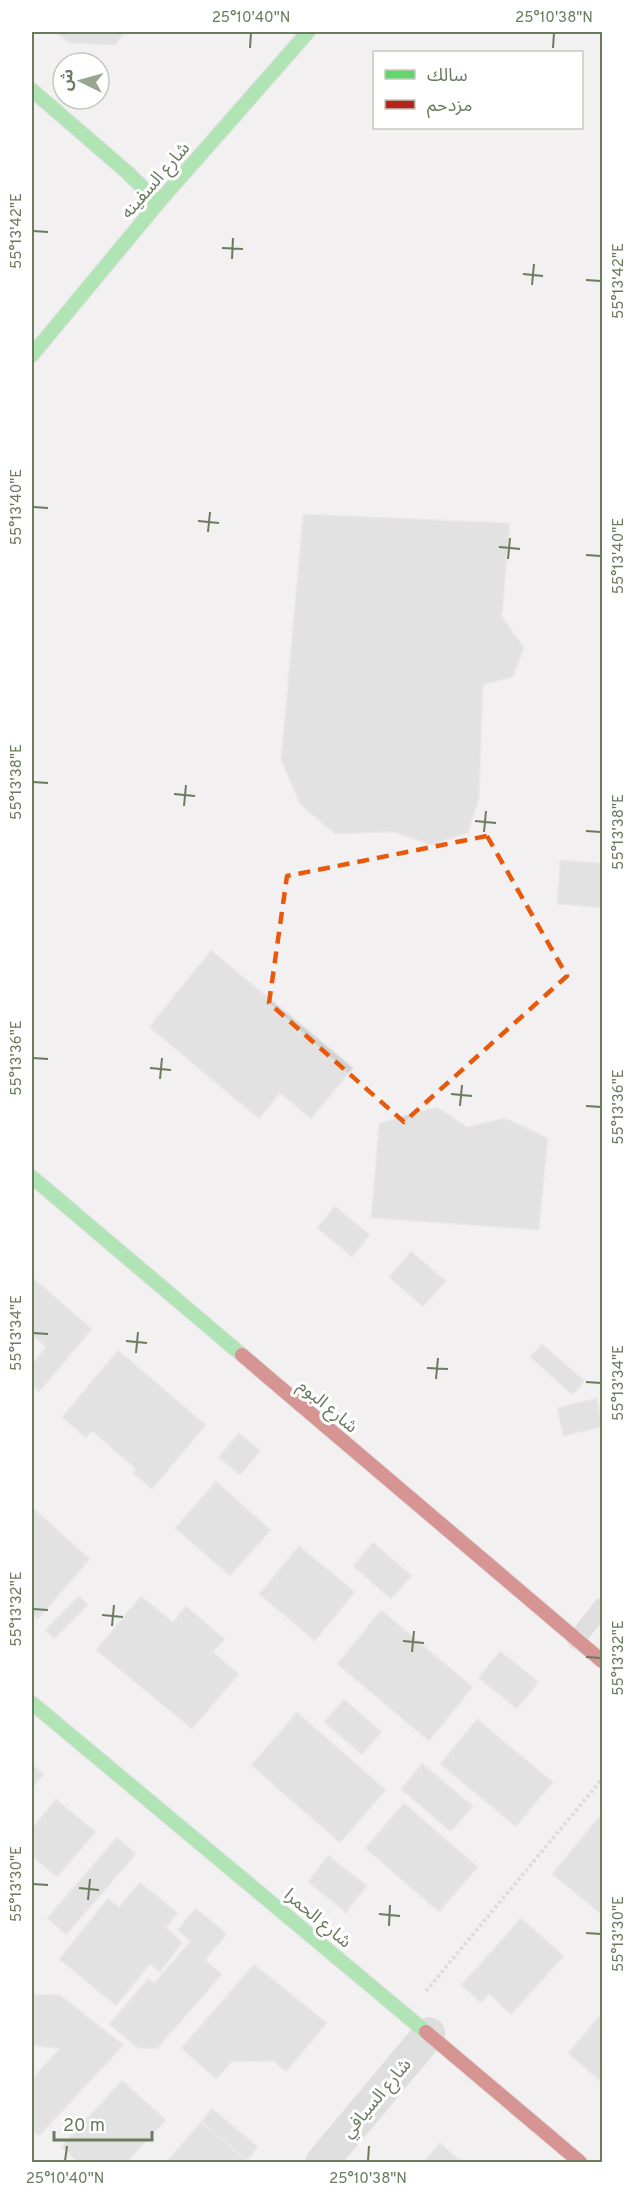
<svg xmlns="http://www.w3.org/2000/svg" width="634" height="2194" font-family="Overpass,'Noto Sans Arabic',sans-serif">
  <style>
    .building { fill: #d1d1d0; stroke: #e2e1e2; stroke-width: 1.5 }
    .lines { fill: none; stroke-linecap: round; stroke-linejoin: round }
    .fast-casing { stroke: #cfcece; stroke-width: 16 }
    .jam-casing { stroke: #cfcece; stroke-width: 16 }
    .path { stroke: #c3c4c2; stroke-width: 4; stroke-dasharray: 3 3; stroke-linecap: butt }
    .lane { stroke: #c6c7c5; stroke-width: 18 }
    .street { stroke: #c6c7c5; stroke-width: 33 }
    .fast { stroke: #63d668; stroke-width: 14 }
    .jam { stroke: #b3261e; stroke-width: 14 }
    .marked { fill: none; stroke: #e8590c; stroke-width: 4.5; stroke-dasharray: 12 8; stroke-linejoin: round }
    .ticks { fill: none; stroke: #6a7b5e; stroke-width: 2 }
    .labels { text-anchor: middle; stroke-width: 6; stroke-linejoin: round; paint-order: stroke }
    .street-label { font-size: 18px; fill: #6a7b5e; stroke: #fff }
    .neatline { fill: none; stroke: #6a7b5e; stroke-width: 2 }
    .ticks-label { font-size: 15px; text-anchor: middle; fill: #6a7b5e }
  </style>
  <rect width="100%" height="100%" fill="#f3f0f2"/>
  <g class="building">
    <polygon points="55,32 125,32 115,45 69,43"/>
    <polygon points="303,514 510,523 502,616 524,648 513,677 483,685 479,799 468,833 431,845 394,832 335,834 300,804 281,760"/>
    <polygon points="560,860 602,863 602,908 557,904"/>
    <polygon points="211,950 353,1068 311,1119 280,1093 259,1119 149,1027"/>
    <polygon points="437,1107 467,1127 505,1118 548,1138 539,1230 371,1218 379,1123"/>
    <polygon points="335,1206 370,1235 352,1257 317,1228"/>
    <polygon points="411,1251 446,1281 423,1307 389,1277"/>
    <polygon points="32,1277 92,1329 39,1392 32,1385 32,1364 46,1347 32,1335"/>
    <polygon points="542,1344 585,1381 572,1395 530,1357"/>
    <polygon points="118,1350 206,1425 152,1489 132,1473 136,1469 92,1431 86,1438 62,1417"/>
    <polygon points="597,1398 602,1427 563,1436 557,1408"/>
    <polygon points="239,1433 261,1451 240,1475 218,1457"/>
    <polygon points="216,1481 271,1530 230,1576 175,1528"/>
    <polygon points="32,1507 90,1559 38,1619 32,1614"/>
    <polygon points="373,1542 412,1576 391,1599 353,1566"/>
    <polygon points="299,1546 355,1592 315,1641 259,1594"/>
    <polygon points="79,1596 88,1605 54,1639 45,1630"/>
    <polygon points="141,1596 173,1622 186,1606 225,1639 213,1652 239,1674 192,1729 96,1650"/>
    <polygon points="381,1610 473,1687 429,1741 337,1664"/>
    <polygon points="500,1651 539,1682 517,1709 478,1678"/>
    <polygon points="344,1699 382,1732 362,1755 324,1722"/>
    <polygon points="297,1712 386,1790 340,1843 251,1765"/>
    <polygon points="477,1719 553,1782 516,1827 440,1764"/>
    <polygon points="422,1763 473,1806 451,1832 401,1789"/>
    <polygon points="32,1764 44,1774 32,1789"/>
    <polygon points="56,1799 96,1832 57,1877 32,1856 32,1828"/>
    <polygon points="404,1803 478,1867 439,1912 365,1848"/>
    <polygon points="602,1813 602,1915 552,1874"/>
    <polygon points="117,1837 136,1854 66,1935 47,1918"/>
    <polygon points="328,1855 367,1886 346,1913 308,1882"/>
    <polygon points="140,1882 178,1913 166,1928 183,1942 160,1972 150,1964 116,2006 59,1959 108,1898 119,1907"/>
    <polygon points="196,1908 227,1934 205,1960 222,1974 157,2049 138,2048 109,2024 148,1979 154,1983 190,1941 177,1930"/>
    <polygon points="521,1918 564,1956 511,2015 489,1994 481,2003 461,1985"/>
    <polygon points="254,1964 327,2023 286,2072 273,2061 232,2062 216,2079 181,2048"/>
    <polygon points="32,1994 60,1995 124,2045 39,2136 32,2130 32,2079 59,2049 32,2045"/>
    <polygon points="602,2013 602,2083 568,2053"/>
    <polygon points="122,2080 166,2120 127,2162 87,2162 84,2160 78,2162 61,2147"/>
    <polygon points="212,2108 258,2147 247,2161 201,2122"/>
    <polygon points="201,2122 247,2161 245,2162 166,2162"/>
    <polygon points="440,2143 462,2162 423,2162"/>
  </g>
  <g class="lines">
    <g class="fast-casing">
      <g id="fast">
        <polyline points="32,90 128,173 158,203"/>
        <polyline points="32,355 158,203 308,32"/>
        <polyline points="32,1177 242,1355"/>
        <polyline points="32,1703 426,2032"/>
      </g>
    </g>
    <g class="jam-casing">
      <g id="jam">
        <polyline points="242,1355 602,1661"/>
        <polyline points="426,2032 580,2162"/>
      </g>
    </g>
    <polyline class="path" points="426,1991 602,1779"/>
    <polyline class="lane" points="576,1640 602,1607"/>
    <polyline class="street" points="322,2162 429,2034"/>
    <use href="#fast" class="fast"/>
    <use href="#jam" class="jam"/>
  </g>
  <path d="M0 0H634V2194H0ZM487,836L567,976L404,1122L269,1003L287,876Z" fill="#f3f0f2" fill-opacity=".55" fill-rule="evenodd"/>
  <path class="marked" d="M487,836L567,976L404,1122L269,1003L287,876Z"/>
  <path class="ticks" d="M250,48L251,33M553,48L554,33M33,231L48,232M222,248L243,249M232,259L233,238M523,274L543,276M586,280L601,281M532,285L534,264M33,507L48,508M198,521L219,523M208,532L210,512M499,547L520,549M586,555L601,556M508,559L510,538M33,782L48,783M174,794L195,796M184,806L186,785M475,821L496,823M586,831L601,832M484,832L486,811M33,1058L48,1059M150,1068L171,1070M160,1079L162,1058M451,1094L472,1096M460,1106L462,1085M586,1106L601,1107M33,1333L48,1334M126,1341L147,1343M136,1353L138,1332M427,1368L448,1369M436,1379L438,1358M586,1382L601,1383M33,1609L48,1610M102,1615L123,1617M112,1626L114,1605M403,1641L424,1643M412,1652L414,1631M586,1657L601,1658M33,1884L48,1885M79,1888L99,1890M88,1900L90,1879M379,1914L400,1916M389,1926L390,1905M586,1933L601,1934M65,2161L67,2146M368,2161L369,2146"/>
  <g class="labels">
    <g class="street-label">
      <text transform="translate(155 180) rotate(-49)" y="6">شارع السفينه</text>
      <text transform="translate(328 1406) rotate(40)" y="6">شارع البوم</text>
      <text transform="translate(318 1918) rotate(40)" y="6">شارع الحمرا</text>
      <text transform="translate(376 2098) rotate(-50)" y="6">شارع السيافي</text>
    </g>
  </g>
  <rect width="634" height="2194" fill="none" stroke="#ffffff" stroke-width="66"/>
  <rect x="373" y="51" width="210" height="78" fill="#ffffff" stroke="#c3cabf" stroke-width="1.5"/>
  <rect x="385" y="70" width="30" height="9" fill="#63d668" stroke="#c3cabf" stroke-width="1.5"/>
  <text x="427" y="81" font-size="18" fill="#6a7b5e">سالك</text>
  <rect x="385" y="100" width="30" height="9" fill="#b3261e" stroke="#c3cabf" stroke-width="1.5"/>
  <text x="427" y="111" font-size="18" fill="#6a7b5e">مزدحم</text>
  <g transform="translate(81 81) rotate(275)"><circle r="28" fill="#ffffff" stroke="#c3cabf" stroke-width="1.5"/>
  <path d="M0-4.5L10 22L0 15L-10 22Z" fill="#9aa492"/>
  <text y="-9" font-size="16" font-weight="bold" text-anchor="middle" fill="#6a7b5e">ش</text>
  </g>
  <path d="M54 2131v9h98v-9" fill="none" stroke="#6a7b5e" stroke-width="3"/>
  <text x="63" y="2131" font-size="18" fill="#6a7b5e" stroke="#ffffff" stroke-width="4.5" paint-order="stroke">20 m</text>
  <rect x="33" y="33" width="568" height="2128" class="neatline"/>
  <g class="ticks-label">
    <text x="251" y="22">25°10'40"N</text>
    <text x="554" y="22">25°10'38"N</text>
    <text transform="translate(16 231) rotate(-90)" y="5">55°13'42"E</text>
    <text transform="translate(618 281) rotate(-90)" y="5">55°13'42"E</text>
    <text transform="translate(16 507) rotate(-90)" y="5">55°13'40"E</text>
    <text transform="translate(618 556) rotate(-90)" y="5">55°13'40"E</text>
    <text transform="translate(16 782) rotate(-90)" y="5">55°13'38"E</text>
    <text transform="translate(618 832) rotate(-90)" y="5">55°13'38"E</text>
    <text transform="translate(16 1058) rotate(-90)" y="5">55°13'36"E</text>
    <text transform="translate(618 1107) rotate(-90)" y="5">55°13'36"E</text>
    <text transform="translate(16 1333) rotate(-90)" y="5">55°13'34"E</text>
    <text transform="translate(618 1383) rotate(-90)" y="5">55°13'34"E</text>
    <text transform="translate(16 1609) rotate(-90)" y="5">55°13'32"E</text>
    <text transform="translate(618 1658) rotate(-90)" y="5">55°13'32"E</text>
    <text transform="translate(16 1884) rotate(-90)" y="5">55°13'30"E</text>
    <text transform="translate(618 1934) rotate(-90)" y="5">55°13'30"E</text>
    <text x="65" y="2183">25°10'40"N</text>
    <text x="368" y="2183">25°10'38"N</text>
  </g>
</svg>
